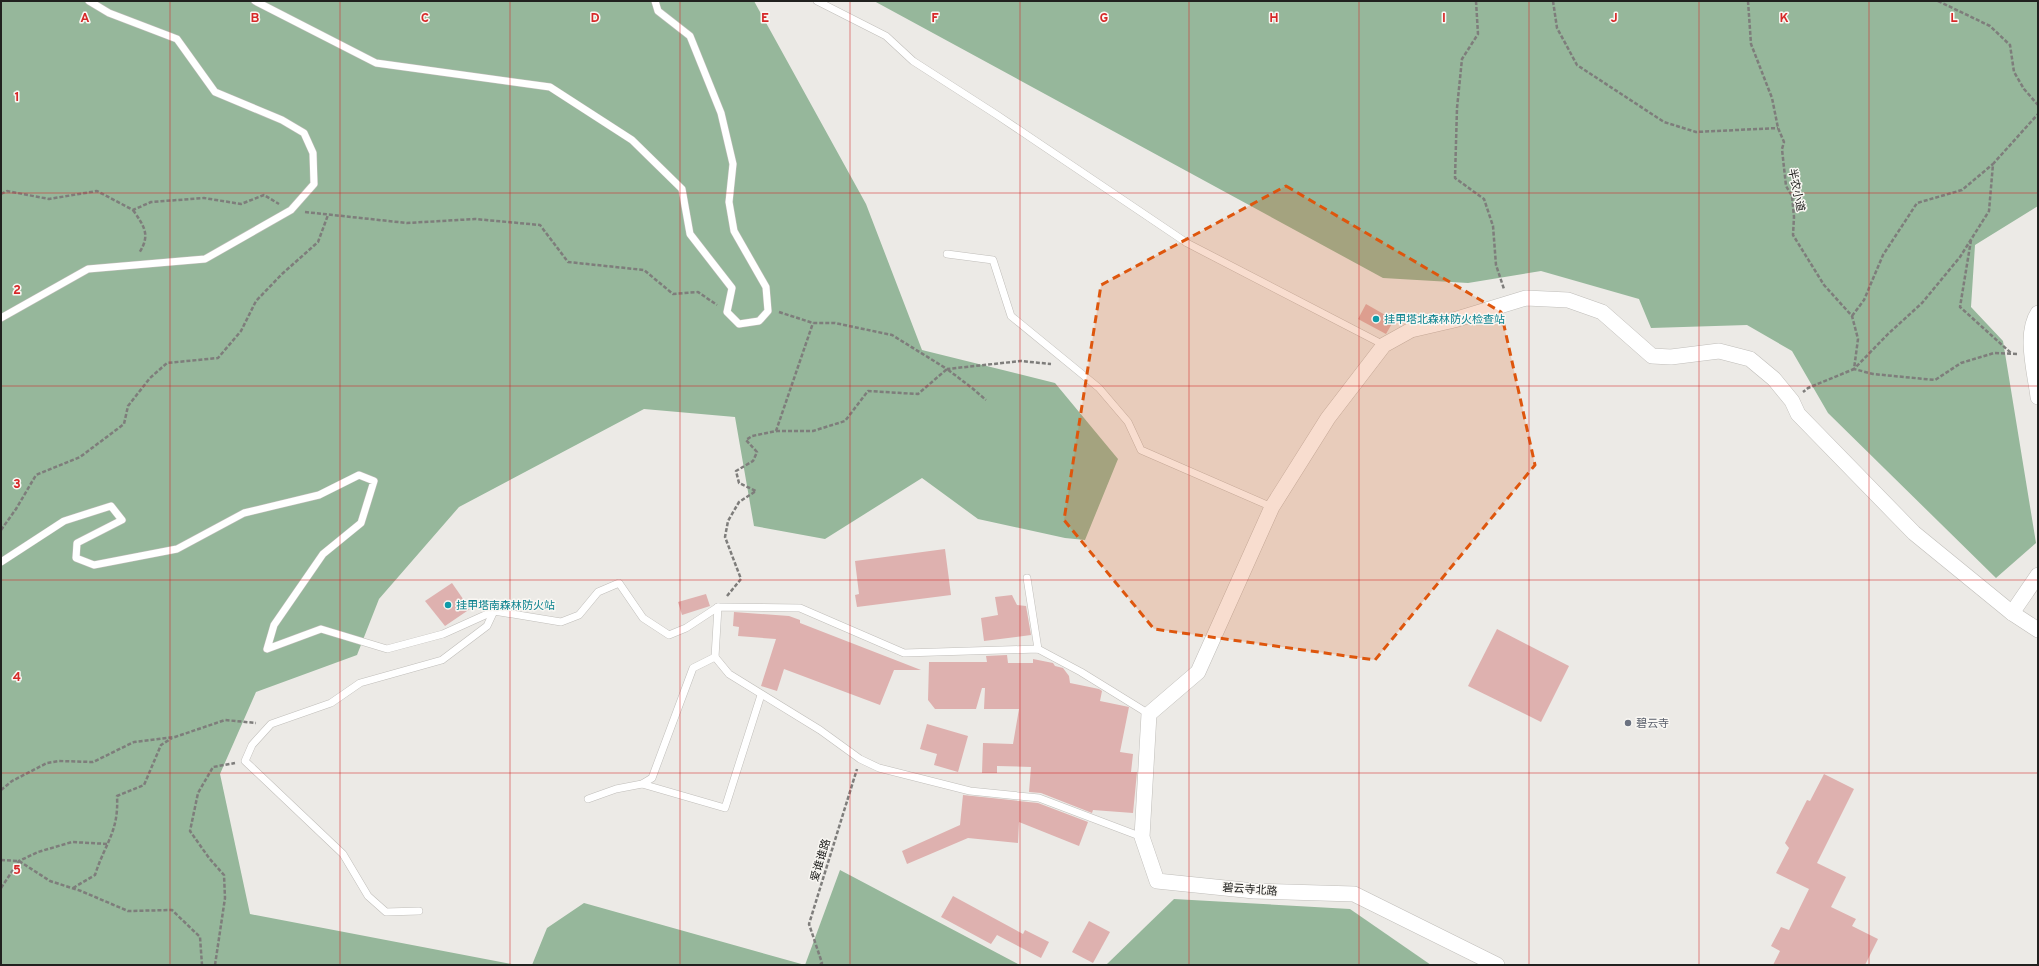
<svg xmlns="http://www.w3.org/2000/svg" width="2039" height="966" font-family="Overpass,'Noto Sans SC',sans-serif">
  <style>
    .forest { fill: #96b79b }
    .building { fill: #deb1af }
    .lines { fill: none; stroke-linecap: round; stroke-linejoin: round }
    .lane-casing { stroke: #c0beba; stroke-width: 8 }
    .street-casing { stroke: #c0beba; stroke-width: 16 }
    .path { stroke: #7e7d7b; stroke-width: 2.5; stroke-dasharray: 4 2; stroke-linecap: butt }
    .lane { stroke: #fff; stroke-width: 7 }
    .street { stroke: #fff; stroke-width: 15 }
    .marked { fill: #de560d; fill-opacity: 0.2; stroke: #de560d; stroke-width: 3; stroke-dasharray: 8 5; stroke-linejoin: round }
    .grid { fill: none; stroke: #d62828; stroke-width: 1; stroke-opacity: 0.55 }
    .culture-dot { fill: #0f9aa8; stroke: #f9f7f3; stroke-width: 1.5 }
    .worship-dot { fill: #6b7280; stroke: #f9f7f3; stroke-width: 1.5 }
    .labels { text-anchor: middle; stroke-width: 3; stroke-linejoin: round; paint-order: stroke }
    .street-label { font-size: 11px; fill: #21211f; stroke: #f9f7f3 }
    .culture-label { font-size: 11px; fill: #0d838f; stroke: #f9f7f3; text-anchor: start }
    .worship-label { font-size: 11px; fill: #5b616d; stroke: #f9f7f3; text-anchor: start }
    .grid-label { font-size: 13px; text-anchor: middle; font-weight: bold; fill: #d62828; stroke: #f9f7f3; stroke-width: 3; stroke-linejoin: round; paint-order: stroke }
  </style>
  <rect width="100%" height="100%" fill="#eceae6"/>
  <g class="forest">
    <polygon points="1,1 754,1 866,204 922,350 1055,383 1118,459 1085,540 1065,538 978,519 922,478 825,539 754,526 735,417 644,409 459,507 379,599 357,655 256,692 220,774 250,914 517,965 1,965"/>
    <polygon points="874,1 2038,1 2038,206 1975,245 1971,307 2003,341 2036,543 1996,578 1828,413 1792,351 1747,325 1651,328 1639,299 1541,271 1468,283 1383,278"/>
    <polygon points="840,870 1020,965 532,965 547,928 584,903 805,965"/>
    <polygon points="1174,899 1350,909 1431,965 1106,965"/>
  </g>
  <g class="building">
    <polygon points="1366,304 1394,320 1386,334 1358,319"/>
    <polygon points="945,549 951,595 857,607 855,595 859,594 855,561"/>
    <polygon points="452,583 470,609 445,626 425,601"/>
    <polygon points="706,594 710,606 682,615 678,602"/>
    <polygon points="1012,595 1017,605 1026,606 1031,635 984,641 981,618 998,615 995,597"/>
    <polygon points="734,612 789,616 800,620 800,623 921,670 894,670 880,705 784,669 777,691 761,686 776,639 738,636 739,627 733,626"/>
    <polygon points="1497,629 1569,666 1541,722 1468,686"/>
    <polygon points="1007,655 1008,663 1033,663 1033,659 1053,663 1055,666 1063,668 1069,676 1070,683 1099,689 1102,691 1100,701 1129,707 1120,752 1133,754 1131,772 1137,772 1133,813 1093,810 1092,813 1041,793 1029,792 1031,767 997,766 997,773 982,773 983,743 1013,744 1019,709 984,709 985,688 982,688 976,709 935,709 928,700 929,662 987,662 986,656"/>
    <polygon points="927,724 968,736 958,772 934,765 937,754 920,749"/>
    <polygon points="1824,774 1854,789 1817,863 1846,877 1831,907 1856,919 1852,926 1878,939 1865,965 1773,965 1780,951 1771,946 1781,927 1789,930 1809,889 1776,873 1789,848 1785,843 1807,800 1810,801"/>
    <polygon points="963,795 1038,803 1088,822 1079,846 1019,822 1018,843 968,838 907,864 902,851 960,825"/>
    <polygon points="953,896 1023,934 1025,930 1049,942 1041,958 997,935 991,944 941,917"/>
    <polygon points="1089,921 1110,932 1093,963 1072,952"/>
  </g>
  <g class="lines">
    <g class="lane-casing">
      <g id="lane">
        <polyline points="255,1 376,63 550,87 632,140 682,189 690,234 732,288 727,312 739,324 759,321 768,311 766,287 734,231 729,202 733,164 721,113 690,36 658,11 655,1"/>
        <polyline points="817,1 886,36 913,61 997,115 1187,243 1384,345"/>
        <polyline points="947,254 993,260 1011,316 1099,388 1128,422 1141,450 1272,507"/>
        <polyline points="1,318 88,269 205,259 291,210 314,184 313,153 304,133 282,120 215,92 177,39 109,13 89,1"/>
        <polyline points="1,562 64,521 111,506 122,520 77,543 76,558 94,565 177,549 244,513 319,495 359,475 374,481 361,523 323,554 274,625 267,649 321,629 387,649 443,634 494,611 561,622 579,615 598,592 619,583 643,618 669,635 686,628 718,607 800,608 904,653 1038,649 1081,672 1149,714"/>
        <polyline points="1027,578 1038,649"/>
        <polyline points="715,657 729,674 820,730 860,759 879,768 970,791 1039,798 1142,837"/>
        <polyline points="642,784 725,808 761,695"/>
        <polyline points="588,799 616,789 642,784 652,778 693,668 715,657 718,607"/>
        <polyline points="419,911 386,912 368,896 343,854 245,761 252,745 271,724 331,703 360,683 442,660 487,626 494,611"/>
      </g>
    </g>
    <g class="street-casing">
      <g id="street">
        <path d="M2038,313C2024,334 2035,372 2038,397"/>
        <polyline points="2012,613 2038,575"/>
        <polyline points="1497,965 1354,894 1254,891 1157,881 1142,837 1149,714 1198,672 1272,507 1328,418 1384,345 1411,330 1454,320 1526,298 1568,300 1602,312 1652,356 1671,357 1719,351 1750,359 1774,379 1792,401 1798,414 1914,533 2012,613 2038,630"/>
      </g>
    </g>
    <g class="path">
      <polyline points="1476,1 1478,34 1462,59 1457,108 1455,178 1484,199 1493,226 1496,265 1504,289"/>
      <polyline points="1553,1 1557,28 1577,65 1664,122 1696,132 1778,128"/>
      <polyline points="1748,1 1751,44 1772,98 1778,128 1784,142 1782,149 1786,186 1792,196 1794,217 1793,235 1824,285 1852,316 1858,339 1854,369 1808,388 1803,392"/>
      <polyline points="1938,1 1990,26 2010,45 2014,72 2024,89 2038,105"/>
      <polyline points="1,194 7,191 49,199 97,191 133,210 151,202 204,198 241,204 264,195 279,204"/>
      <path d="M133,210C144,226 151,235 139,253"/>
      <polyline points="305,212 407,223 475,219 540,225 568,262 644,270 673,294 698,292 717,305"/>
      <polyline points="1971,240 1960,307 2011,353"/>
      <polyline points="779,312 813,323 835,323 892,335 947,369 1021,361 1051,364"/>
      <polyline points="1852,316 1864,300 1883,255 1917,203 1962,190 1993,164"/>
      <polyline points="2017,354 1994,353 1961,363 1935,380 1873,374 1854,369 1888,334 1922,303 1960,257 1989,211 1993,164 2038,114"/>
      <polyline points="776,431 813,431 845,421 868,391 918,394 947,369 972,388 986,400"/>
      <polyline points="1,530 16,509 36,475 80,457 124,424 128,406 150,378 167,363 218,358 241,331 256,301 282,274 318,242 328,215"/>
      <polyline points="727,596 741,579 725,537 728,521 739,502 756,491 739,483 736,471 753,461 757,452 746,440 752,436 776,431 813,323"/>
      <polyline points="1,790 12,781 47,763 59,761 93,762 134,742 175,737 225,720 256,723"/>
      <polyline points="1,860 19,861 50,881 81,891 128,911 172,910 200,937 202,965"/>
      <polyline points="1,888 19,861 38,852 72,842 108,844"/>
      <path d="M73,888L95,875C105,843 119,832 117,796L144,785L161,745L172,738"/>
      <polyline points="215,965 225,898 224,875 209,858 190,831 198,793 213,767 235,763"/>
      <polyline points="820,965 822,963 809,924 857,769"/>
    </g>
    <use href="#lane" class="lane"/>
    <use href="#street" class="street"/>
  </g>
  <path class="marked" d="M1286,186L1501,312L1535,465L1375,660L1154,629L1064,520L1101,285Z"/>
  <path class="grid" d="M170,1V965M340,1V965M510,1V965M680,1V965M850,1V965M1020,1V965M1189,1V965M1359,1V965M1529,1V965M1699,1V965M1869,1V965M1,193H2038M1,386H2038M1,580H2038M1,773H2038"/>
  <g class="culture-dot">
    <circle cx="1376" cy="319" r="4"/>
    <circle cx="448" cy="605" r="4"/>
  </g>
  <circle class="worship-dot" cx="1628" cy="723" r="4"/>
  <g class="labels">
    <g class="street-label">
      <text transform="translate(1797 190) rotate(78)" y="4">半农小道</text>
      <text transform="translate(820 860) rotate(-73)" y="4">爱谁谁路</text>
      <text transform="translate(1250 889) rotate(4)" y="4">碧云寺北路</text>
    </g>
    <g class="culture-label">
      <text x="1384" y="323">挂甲塔北森林防火检查站</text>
      <text x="456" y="609">挂甲塔南森林防火站</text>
    </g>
    <g class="worship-label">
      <text x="1636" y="727">碧云寺</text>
    </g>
  </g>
  <g class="grid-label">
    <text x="85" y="22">A</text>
    <text x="255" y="22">B</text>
    <text x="425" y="22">C</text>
    <text x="595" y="22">D</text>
    <text x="765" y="22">E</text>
    <text x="935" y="22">F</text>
    <text x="1104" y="22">G</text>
    <text x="1274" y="22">H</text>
    <text x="1444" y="22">I</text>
    <text x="1614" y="22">J</text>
    <text x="1784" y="22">K</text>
    <text x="1954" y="22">L</text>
    <text x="17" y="101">1</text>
    <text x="17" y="294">2</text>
    <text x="17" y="488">3</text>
    <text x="17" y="681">4</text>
    <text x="17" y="874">5</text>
  </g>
  <rect width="2039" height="966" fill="none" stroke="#21211f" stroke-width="4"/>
</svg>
